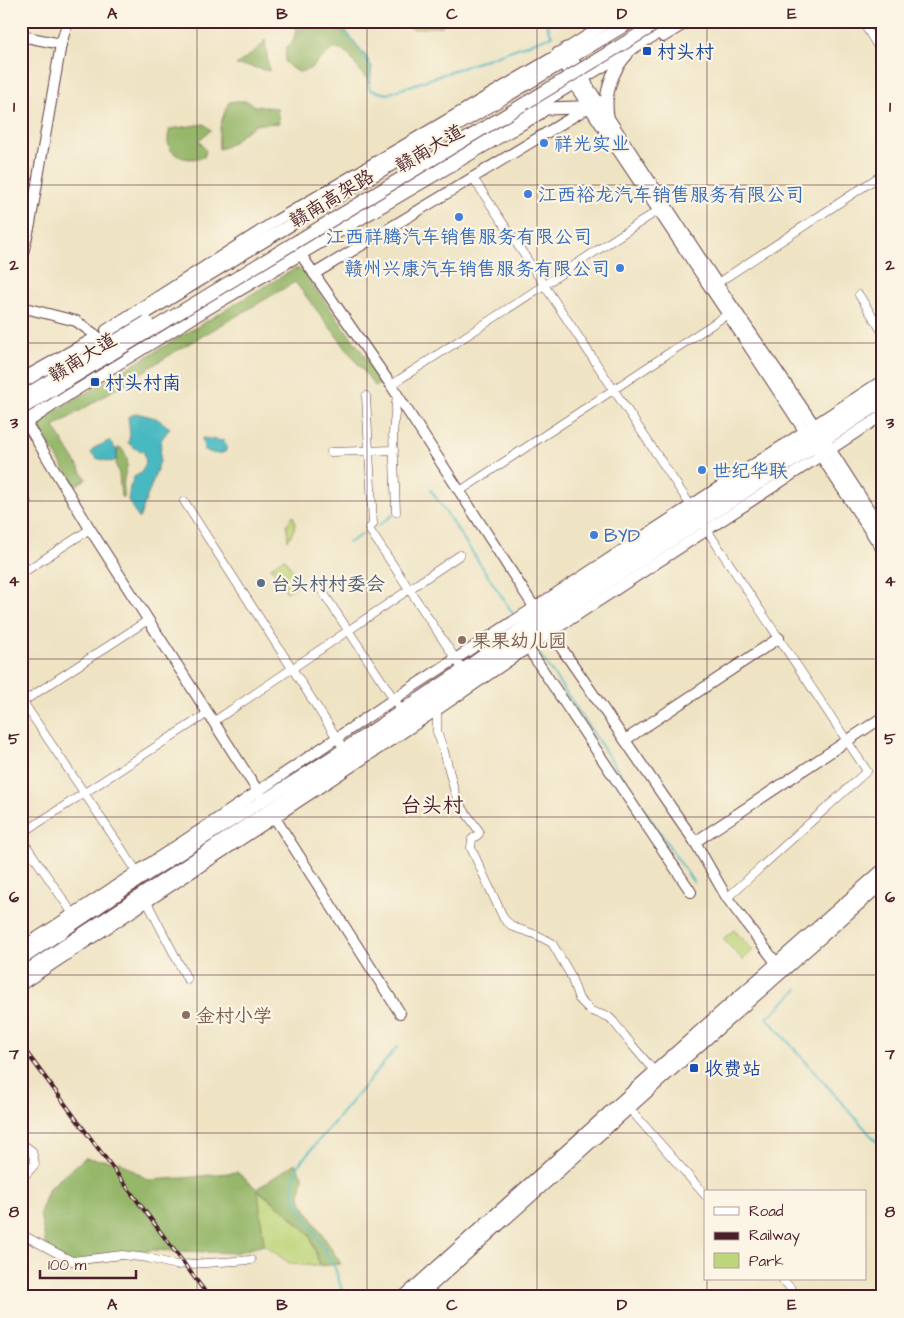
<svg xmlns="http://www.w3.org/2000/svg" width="904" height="1318" font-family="'Architects Daughter','LXGW WenKai TC',sans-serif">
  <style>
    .green { fill: #bed67b; stroke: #847a53 }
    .forest { fill: #96b76b; stroke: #706b4b }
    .water { fill: #4ab9c1; stroke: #4a6c76 }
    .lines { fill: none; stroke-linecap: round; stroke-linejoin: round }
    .stream { stroke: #4ab9c1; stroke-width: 2 }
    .minor-casing { stroke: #633c42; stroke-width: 9 }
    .tertiary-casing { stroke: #633c42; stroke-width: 12 }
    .secondary-casing { stroke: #633c42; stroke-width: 13 }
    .primary-casing { stroke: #633c42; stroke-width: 14 }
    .trunk-casing { stroke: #633c42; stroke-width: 14 }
    .minor { stroke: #fff; stroke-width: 8 }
    .tertiary { stroke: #fff; stroke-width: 10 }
    .secondary { stroke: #fff; stroke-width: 11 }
    .primary { stroke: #fff; stroke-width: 12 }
    .trunk { stroke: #fff; stroke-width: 12 }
    .rail-casing { stroke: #4a1f2b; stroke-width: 4 }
    .rail { stroke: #fcf5e5; stroke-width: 2; stroke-dasharray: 5.5; stroke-linecap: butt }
    .trunk-bridge-casing { stroke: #633c42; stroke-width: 14; stroke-linecap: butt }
    .trunk-bridge { stroke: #fff; stroke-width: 12 }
    .grid { fill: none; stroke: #4a1f2b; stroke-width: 1; stroke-opacity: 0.55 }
    .transit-dot { fill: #1a4fb4; stroke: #fcf5e5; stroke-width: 2 }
    .shop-dot { fill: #3f7fe0; stroke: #fcf5e5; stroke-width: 2 }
    .service-dot { fill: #5c6f8a; stroke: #fcf5e5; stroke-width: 2 }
    .education-dot { fill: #8d6e63; stroke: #fcf5e5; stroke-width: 2 }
    .labels { text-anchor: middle; stroke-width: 4.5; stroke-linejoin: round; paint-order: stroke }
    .transit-label { font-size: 19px; fill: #164399; stroke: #fcf5e5; text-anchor: start }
    .shop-label { font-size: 19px; fill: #366cbe; stroke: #fcf5e5; text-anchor: start }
    .street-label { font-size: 19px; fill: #4a1f2b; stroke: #fcf5e5 }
    .service-label { font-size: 19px; fill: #4e5e75; stroke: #fcf5e5; text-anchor: start }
    .education-label { font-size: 19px; fill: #785e54; stroke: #fcf5e5; text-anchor: start }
    .quarter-label { font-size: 21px; fill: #4a1f2b; stroke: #fcf5e5 }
    .neatline { fill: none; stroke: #4a1f2b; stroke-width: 2 }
    .grid-label { font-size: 16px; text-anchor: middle; font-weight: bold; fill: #4a1f2b }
  </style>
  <rect width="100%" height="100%" fill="#fcf5e5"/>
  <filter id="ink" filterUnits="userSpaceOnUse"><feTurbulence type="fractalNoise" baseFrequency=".02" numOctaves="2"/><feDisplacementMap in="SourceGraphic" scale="10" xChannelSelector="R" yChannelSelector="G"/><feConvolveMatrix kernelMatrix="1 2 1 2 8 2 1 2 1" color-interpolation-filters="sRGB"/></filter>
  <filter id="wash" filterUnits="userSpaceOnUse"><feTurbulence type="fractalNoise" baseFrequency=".0096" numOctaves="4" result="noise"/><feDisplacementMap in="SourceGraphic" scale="20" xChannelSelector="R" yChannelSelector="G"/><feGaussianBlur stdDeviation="1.12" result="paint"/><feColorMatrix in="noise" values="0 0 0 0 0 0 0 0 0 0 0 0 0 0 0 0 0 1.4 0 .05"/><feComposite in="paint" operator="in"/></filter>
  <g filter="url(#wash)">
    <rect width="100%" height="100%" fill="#eee3c3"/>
    <g class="green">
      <polygon points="400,21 445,21 442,26 413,29"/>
      <path d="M293,516C298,524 293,532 288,540L287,524Z"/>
      <polygon points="284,558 301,583 287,592 271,567"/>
      <polygon points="734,930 753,950 743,960 723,939"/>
      <polygon points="257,1190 283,1209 310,1235 320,1266 291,1264 264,1245"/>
    </g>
    <g class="forest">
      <path d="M298,21H338L366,56L372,67L370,83C366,77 361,73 357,67C347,54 352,53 333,48L310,69L299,72L291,68L285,62L286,48L293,42Z"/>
      <path d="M265,40L269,71L248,66L236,65C246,57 258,51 265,40Z"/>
      <path d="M236,101H247L255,106L277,108L279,123C272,124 262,123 256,125C242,131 235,145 219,149C217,132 222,117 229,102Z"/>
      <path d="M204,124L211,130L199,140L206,151L204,157C183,163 161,154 170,129Z"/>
      <path d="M294,269H299L303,272L385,383L375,386L295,282L173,353L54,427L86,479L75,486L42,433C40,425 41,422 47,416Z"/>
      <path d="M118,448H121C131,461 127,464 124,479C123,485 124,491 124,497H121L119,474L116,465Z"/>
      <polygon points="85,1158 120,1162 148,1180 184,1178 237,1172 257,1189 295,1163 303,1177 300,1196 302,1203 341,1264 320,1266 310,1235 283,1209 258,1190 264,1245 234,1253 152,1250 77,1267 47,1252 40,1213 49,1188"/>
    </g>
    <g class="water">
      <polygon points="136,413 156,418 170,428 161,440 160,461 139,519 128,500 130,487 134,477 141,473 146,463 144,452 136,449 128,443 130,435 128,417"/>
      <path d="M202,438L224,441L227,447L225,452C216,455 212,454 204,449Z"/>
      <polygon points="109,441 117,450 116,460 111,462 96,458 91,453 94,448"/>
    </g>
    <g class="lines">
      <g class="stream">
        <polyline points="337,21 363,54 371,68 368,83 370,90 387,94 552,36 545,21"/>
        <polyline points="431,490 514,615"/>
        <polyline points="378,526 394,514"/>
        <polyline points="348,543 363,534"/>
        <polyline points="537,650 694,883"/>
        <polyline points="798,989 767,1018 883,1149"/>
        <polyline points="344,1297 335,1268 294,1197 293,1182 299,1164 398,1046"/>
      </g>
    </g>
  </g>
  <g filter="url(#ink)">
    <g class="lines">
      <g class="minor-casing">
        <g id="minor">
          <polyline points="862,21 883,55"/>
          <polyline points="473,178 693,509"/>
          <polyline points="713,286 883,174"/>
          <polyline points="859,295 883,333"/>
          <polyline points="391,385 662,208"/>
          <polyline points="366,396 373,524 369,529 465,673"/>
          <polyline points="331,452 394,450"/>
          <polyline points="460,491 728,314"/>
          <polyline points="184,501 346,752"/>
          <polyline points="21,505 27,502"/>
          <polyline points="396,512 393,433 397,394"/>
          <polyline points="705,527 867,771 727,898"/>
          <polyline points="21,574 90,529"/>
          <polyline points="318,585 404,714"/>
          <polyline points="21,699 140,876"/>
          <polyline points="21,703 148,620"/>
          <polyline points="437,710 437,732 444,751 455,793 461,806 479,831 479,834 472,839 471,848 504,919 513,927 537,935 552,943 570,974 579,999 591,1011 609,1017 613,1021 632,1045 655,1072"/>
          <polyline points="213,722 460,555"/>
          <polyline points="21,834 208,713"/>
          <polyline points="21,838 73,914"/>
          <polyline points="147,902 187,979"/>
          <polyline points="629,1108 705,1195"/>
          <polyline points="21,1143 32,1151 35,1164 21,1180"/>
          <polyline points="21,1234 72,1261 122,1255 148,1258 176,1265 251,1260"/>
          <polyline points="782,1279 799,1297"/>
        </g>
      </g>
      <g class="tertiary-casing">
        <g id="tertiary">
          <polyline points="21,36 61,44"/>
          <polyline points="663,37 689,21"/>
          <polyline points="301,255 391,385 538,613"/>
          <polyline points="21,261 30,224 61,44 68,21"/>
          <polyline points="314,274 589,107"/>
          <polyline points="21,307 76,321 97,336"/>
          <polyline points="106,330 277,220 550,59 610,21"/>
          <polyline points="21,379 94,338"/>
          <polyline points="21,414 90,529 261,796"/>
          <polyline points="21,427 70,394 205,311 540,114 548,107"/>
          <polyline points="547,627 695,842 727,898 780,968"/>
          <polyline points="528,648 691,892"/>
          <polyline points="625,740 779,638"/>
          <polyline points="271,812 400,1013"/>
          <polyline points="695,842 883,717"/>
          <polyline points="21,948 226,813 394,699 883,380"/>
          <polyline points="21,985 437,710 551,632 883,415"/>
        </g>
      </g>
      <g class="secondary-casing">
        <g id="secondary">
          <polyline points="566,48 590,90 717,284 818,431 883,532"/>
          <polyline points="558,53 580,93 728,314 883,550"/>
          <polyline points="21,960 142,878 344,749 462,670 540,615 883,390"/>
          <polyline points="21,974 468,678 545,624 883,402"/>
        </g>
      </g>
      <g class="primary-casing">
        <g id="primary">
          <polyline points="534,109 590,107"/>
          <path d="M608,119C603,96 611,71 627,54"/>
          <polyline points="192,312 677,21"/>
          <polyline points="21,389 285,228 632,21"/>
          <polyline points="21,417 51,398"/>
        </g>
      </g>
      <g class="trunk-casing">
        <g id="trunk">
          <polyline points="404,1297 707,1025 883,870"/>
          <polyline points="418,1297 662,1078 883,882"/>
        </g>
      </g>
      <use href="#minor" class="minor"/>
      <use href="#tertiary" class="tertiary"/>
      <use href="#secondary" class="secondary"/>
      <use href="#primary" class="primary"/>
      <use href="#trunk" class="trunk"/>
      <g class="rail-casing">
        <polyline id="rail" points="21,1045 209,1297"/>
      </g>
      <use href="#rail" class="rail"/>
      <g class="trunk-bridge-casing">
        <g id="trunk-bridge">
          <polyline points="21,398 147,322"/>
          <polyline points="21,409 251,269 661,21"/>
        </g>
      </g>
      <use href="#trunk-bridge" class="trunk-bridge"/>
    </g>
  </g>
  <path class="grid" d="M197,21V1297M367,21V1297M537,21V1297M707,21V1192M21,185H883M21,343H883M21,501H883M21,659H883M21,817H883M21,975H883M21,1133H883M707,1279V1297"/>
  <g class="transit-dot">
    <rect x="642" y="46" width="10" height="10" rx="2.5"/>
    <rect x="90" y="377" width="10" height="10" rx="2.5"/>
    <rect x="689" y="1063" width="10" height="10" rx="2.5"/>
  </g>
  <g class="shop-dot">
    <circle cx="544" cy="143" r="5"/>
    <circle cx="528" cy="194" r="5"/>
    <circle cx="459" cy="217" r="5"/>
    <circle cx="620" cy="268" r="5"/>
    <circle cx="702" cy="470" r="5"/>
    <circle cx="594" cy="535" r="5"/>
  </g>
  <circle class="service-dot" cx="261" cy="583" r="5"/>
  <g class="education-dot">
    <circle cx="462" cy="640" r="5"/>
    <circle cx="186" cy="1015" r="5"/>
  </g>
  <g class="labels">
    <g class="transit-label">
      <text x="657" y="58">村头村</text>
      <text x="105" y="389">村头村南</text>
      <text x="704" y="1075">收费站</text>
    </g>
    <g class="shop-label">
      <text x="554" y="150">祥光实业</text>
      <text x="538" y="201">江西裕龙汽车销售服务有限公司</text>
      <text x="459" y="243" text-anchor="middle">江西祥腾汽车销售服务有限公司</text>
      <text x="610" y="275" text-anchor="end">赣州兴康汽车销售服务有限公司</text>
      <text x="712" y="477">世纪华联</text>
      <text x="604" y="542">BYD</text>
    </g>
    <g class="street-label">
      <text transform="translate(429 148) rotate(-31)" y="7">赣南大道</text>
      <text transform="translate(331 198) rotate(-31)" y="7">赣南高架路</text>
      <text transform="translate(82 357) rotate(-32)" y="7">赣南大道</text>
    </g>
    <g class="service-label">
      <text x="271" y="590">台头村村委会</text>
    </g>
    <g class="education-label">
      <text x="472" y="647">果果幼儿园</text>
      <text x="196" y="1022">金村小学</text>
    </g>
    <g class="quarter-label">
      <text x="432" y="812">台头村</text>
    </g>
  </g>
  <rect width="904" height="1318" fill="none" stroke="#fcf5e5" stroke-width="55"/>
  <rect x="704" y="1190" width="162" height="90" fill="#fcf5e5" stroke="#b59f9b"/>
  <rect x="714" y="1207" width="25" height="8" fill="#ffffff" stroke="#b59f9b"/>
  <text x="749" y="1216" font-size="15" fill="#4a1f2b">Road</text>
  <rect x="714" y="1232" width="25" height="8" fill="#4a1f2b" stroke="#b59f9b"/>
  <text x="749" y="1240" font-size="15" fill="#4a1f2b">Railway</text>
  <rect x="714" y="1253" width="25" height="15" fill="#bed67b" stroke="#b59f9b"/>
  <text x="749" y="1266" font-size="15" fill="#4a1f2b">Park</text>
  <path d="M40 1270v8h96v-8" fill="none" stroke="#4a1f2b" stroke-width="2.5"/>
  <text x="48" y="1270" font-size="15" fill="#4a1f2b" stroke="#fcf5e5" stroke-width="4" paint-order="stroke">100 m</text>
  <rect x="28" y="28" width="848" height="1262" class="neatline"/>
  <g class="grid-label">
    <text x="112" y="19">A</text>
    <text x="282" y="19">B</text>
    <text x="452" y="19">C</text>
    <text x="622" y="19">D</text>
    <text x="792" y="19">E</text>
    <text x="14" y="112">1</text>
    <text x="890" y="112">1</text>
    <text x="14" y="270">2</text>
    <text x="890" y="270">2</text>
    <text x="14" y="428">3</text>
    <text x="890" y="428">3</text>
    <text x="14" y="586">4</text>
    <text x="890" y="586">4</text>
    <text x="14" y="744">5</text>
    <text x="890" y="744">5</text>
    <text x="14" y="902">6</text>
    <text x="890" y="902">6</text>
    <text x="14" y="1059">7</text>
    <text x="890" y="1059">7</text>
    <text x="14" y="1217">8</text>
    <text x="890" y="1217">8</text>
    <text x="112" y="1310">A</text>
    <text x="282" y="1310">B</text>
    <text x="452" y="1310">C</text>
    <text x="622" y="1310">D</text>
    <text x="792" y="1310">E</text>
  </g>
</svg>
